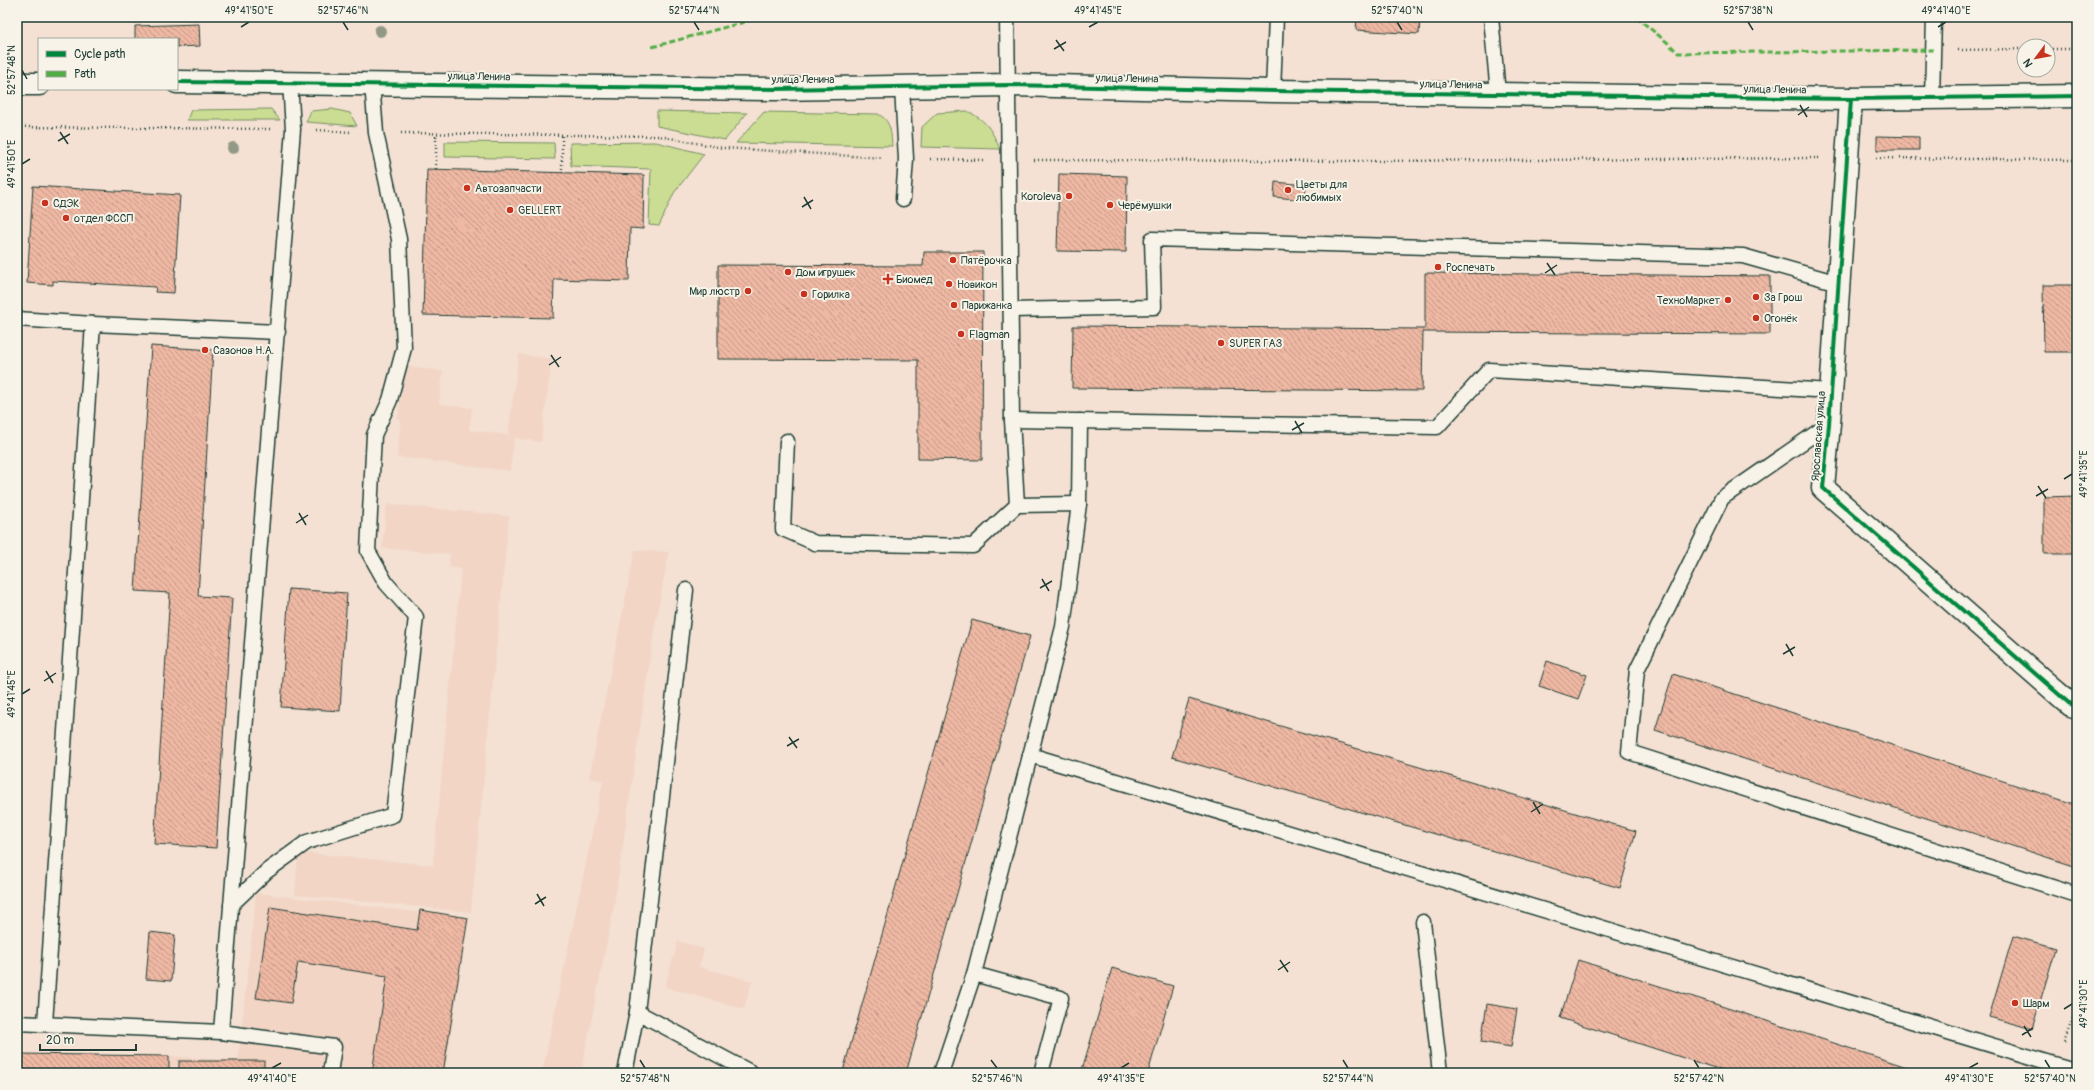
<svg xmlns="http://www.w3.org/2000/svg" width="2094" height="1090" font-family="Pangolin,sans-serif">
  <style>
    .built { fill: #f2d5c5 }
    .green { fill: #cbdd92; stroke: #758d63 }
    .building { fill: url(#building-back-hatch); stroke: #1f3d34 }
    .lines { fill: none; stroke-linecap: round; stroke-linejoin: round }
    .lane-casing { stroke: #1f3d34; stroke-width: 17 }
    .street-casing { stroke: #1f3d34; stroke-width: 25 }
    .secondary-casing { stroke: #1f3d34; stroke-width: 25 }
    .path { stroke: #1f3d34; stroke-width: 2.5; stroke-dasharray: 1 3; stroke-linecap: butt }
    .lane { stroke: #f7f3e8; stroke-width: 14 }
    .street { stroke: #f7f3e8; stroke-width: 22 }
    .secondary { stroke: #f7f3e8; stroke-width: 22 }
    .quiet { stroke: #52ad45; stroke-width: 3; stroke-dasharray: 6 3; stroke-linecap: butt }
    .cycleway-casing { stroke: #f7f3e8; stroke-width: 6 }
    .cycleway { stroke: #00873e; stroke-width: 4 }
    .tree { fill: #929886 }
    .ticks { fill: none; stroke: #1f3d34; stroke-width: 1.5 }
    .poi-dot { fill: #c8321e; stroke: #f7f3e8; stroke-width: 1.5 }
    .labels { text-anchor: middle; stroke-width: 4; stroke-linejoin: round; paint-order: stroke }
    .street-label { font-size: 11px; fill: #1f3d34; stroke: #f7f3e8 }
    .poi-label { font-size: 11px; fill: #1f3d34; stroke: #f7f3e8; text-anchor: start }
    .neatline { fill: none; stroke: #1f3d34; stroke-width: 1.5 }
    .ticks-label { font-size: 10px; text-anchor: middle; fill: #1f3d34 }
  </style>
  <defs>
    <pattern id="building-back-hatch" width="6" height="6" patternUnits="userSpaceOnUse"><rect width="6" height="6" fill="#eeb8a3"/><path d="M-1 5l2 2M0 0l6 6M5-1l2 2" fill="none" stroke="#c09786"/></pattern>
  </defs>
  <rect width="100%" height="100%" fill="#f4e1d3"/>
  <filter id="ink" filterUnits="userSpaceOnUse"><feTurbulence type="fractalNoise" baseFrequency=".025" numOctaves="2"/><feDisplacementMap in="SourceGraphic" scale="8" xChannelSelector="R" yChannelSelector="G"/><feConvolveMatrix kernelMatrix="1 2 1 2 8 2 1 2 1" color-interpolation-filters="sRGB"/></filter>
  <g filter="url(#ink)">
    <g class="built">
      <polygon points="519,354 552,359 541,442 514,438 510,471 397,457 401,420 398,419 404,366 443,371 439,404 472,408 469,430 508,435"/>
      <polygon points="387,504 509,516 471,912 295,895 298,852 433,865 461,569 449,567 450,554 382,548"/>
      <polygon points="635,550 669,552 654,631 614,906 581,1073 542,1073 603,781 589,778"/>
      <polygon points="256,893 468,918 445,1073 17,1073 17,1054 169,1056 238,1061"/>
      <polygon points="678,941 704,949 699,967 752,981 744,1009 665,987"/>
    </g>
    <g class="green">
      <polygon points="271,109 280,120 187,120 191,110"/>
      <polygon points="332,109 350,113 357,126 306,122 311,111"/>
      <polygon points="657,111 747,113 725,140 657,126"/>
      <path d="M967,111C987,121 991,129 1000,149L921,147L922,127L937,113Z"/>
      <path d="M764,112L878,114C891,121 891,132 892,146L736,143Z"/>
      <polygon points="445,142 554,143 555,159 445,157"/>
      <polygon points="656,142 704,154 674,193 659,226 649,225 651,169 571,166 570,143"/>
    </g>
    <g class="building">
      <polygon points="1357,17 1420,17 1419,34 1356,30"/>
      <polygon points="199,24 200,46 177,47 177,39 135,39 135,26"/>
      <polygon points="1877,136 1919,137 1919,150 1877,150"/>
      <polygon points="427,169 644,175 643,229 630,228 629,281 554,279 553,318 423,315"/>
      <polygon points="1059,174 1127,176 1126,252 1057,251"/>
      <polygon points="1275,182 1306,185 1305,200 1274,197"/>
      <polygon points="33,186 180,195 174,293 155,292 156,287 53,281 53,285 27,283"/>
      <polygon points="924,252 983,252 982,460 918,459 918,360 718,359 718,265 923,266"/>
      <polygon points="1425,273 1770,276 1770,334 1423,332 1422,391 1072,388 1073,326 1425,329"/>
      <polygon points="2043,285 2077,285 2077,352 2044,352"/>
      <polygon points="151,346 213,350 198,596 232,598 216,848 154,844 170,593 135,591"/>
      <polygon points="2077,496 2077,554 2044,554 2044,497"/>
      <polygon points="17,584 20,584 17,640"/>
      <polygon points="289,589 347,593 340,711 281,707"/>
      <polygon points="972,620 1030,636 906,1073 849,1073 843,1071"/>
      <polygon points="1547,661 1587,675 1578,699 1539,686"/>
      <polygon points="1673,674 2077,805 2077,867 1655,730"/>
      <polygon points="1189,699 1636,831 1620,888 1172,757"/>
      <polygon points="270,907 417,930 420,910 468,918 443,1073 372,1073 387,976 298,962 291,1003 256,998"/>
      <polygon points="150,932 175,935 171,981 146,979"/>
      <polygon points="2013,936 2056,948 2032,1029 1989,1017"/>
      <polygon points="1578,960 1703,1000 1925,1073 1730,1073 1560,1018"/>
      <polygon points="1112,968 1173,986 1148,1073 1081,1073"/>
      <polygon points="1487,1004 1517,1009 1511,1047 1481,1042"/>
      <polygon points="17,1054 169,1056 169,1073 17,1073"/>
      <rect x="179" y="1061" width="85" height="12"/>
    </g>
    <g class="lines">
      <g class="lane-casing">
        <g id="lane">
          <polyline points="1491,17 1498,94"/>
          <polyline points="902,87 906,159 903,199"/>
          <polyline points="1273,91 1276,17"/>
          <polyline points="1932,98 1934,17"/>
          <polyline points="1011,310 1154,307 1152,239 1743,256 1838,283"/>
          <polyline points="17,319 93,324"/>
          <polyline points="1012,420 1437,427 1489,370 1831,391"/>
          <polyline points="1829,424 1722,498 1637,670 1629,752 2077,895"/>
          <polyline points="787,441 783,529 815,543 973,546 1017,505"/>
          <polyline points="1079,504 1080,421"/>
          <polyline points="1030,755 2077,1071"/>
          <polyline points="231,905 267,871 307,842 393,815 416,617 386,583 368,551 374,435 390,400 404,348 399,239 376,133 372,83"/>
          <polyline points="1423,922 1440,1073"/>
          <polyline points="974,974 1061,998 1041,1073"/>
          <polyline points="637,1012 752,1073"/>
          <polyline points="17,1023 221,1032 334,1047 330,1073"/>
          <polyline points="45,1023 93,324 278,332"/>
          <polyline points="221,1032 293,129 290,82"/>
          <polyline points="625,1073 637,1012 686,590"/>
          <polyline points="941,1073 974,974 1063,627 1079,504 1017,505 1012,420 1007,17"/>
        </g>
      </g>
      <g class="street-casing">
        <polyline id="street" points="1851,99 1829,424 1823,488 2071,705 2077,707"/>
      </g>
      <g class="secondary-casing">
        <g id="secondary">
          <polyline points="177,82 776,89 1009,85 1273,91 1851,99 2077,96"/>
          <polyline points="17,84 39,84"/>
        </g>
      </g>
      <g class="path">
        <polyline points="2048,49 2077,49"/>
        <polyline points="1958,50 2024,49"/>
        <polyline points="17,127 270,129"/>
        <polyline points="317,130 352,132"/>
        <polyline points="401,133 659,136 723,148 883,158"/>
        <polyline points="1876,158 2077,160"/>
        <polyline points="930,159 985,160"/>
        <polyline points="1034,160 1373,161 1819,158"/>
        <polyline points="436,169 436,134"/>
        <polyline points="562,173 562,136"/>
        <polyline points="2064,1042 2077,1007"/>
      </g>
      <use href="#lane" class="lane"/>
      <use href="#street" class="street"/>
      <use href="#secondary" class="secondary"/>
      <g class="quiet">
        <polyline points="1636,17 1668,43 1678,53 1933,50"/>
        <polyline points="652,47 763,17"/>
      </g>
      <g class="cycleway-casing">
        <g id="cycleway">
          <polyline points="177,82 776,89 1009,85 1273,91 1851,99 2077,96"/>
          <polyline points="1851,99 1829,424 1823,488 2071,705 2077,707"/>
        </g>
      </g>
      <use href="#cycleway" class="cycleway"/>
    </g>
    <g class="tree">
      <circle cx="380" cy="31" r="6"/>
      <circle cx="233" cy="148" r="6"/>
    </g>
  </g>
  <path class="ticks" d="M343,22L348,30M694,22L699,30M1397,22L1402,30M1748,22L1753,30M241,27L249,22M1089,27L1098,22M1938,27L1946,22M1056,40L1064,51M1054,49L1066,42M22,70L27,79M1800,105L1807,117M1798,115L1809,107M60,132L68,144M58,141L70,134M22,164L30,159M804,197L811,209M802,207L813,200M1547,263L1555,275M1545,273L1557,265M551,355L559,367M549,365L561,357M1295,421L1302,433M1292,430L1304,423M2064,479L2072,474M2038,486L2046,498M2036,496L2048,489M299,513L306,525M296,523L308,515M1042,579L1049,591M1040,588L1052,581M1786,644L1793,656M1783,654L1795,647M46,671L53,683M44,681L56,673M22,694L30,689M789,737L797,748M787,746L799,739M1533,802L1540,814M1531,812L1543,804M537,894L544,906M535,904L546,897M1280,960L1288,972M1278,970L1290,962M2064,1009L2072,1004M2024,1026L2031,1037M2022,1035L2033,1028M640,1060L645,1068M991,1060L997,1068M1343,1060L1348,1068M1694,1060L1699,1068M2045,1060L2050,1068M272,1068L281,1063M1121,1068L1129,1063M1969,1068L1978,1063"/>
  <g class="poi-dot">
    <circle cx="467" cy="188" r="4"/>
    <circle cx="1288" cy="190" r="4"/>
    <circle cx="1069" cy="196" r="4"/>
    <circle cx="45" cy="203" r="4"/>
    <circle cx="1110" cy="205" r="4"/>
    <circle cx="510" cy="210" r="4"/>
    <circle cx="66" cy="218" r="4"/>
    <circle cx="953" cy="260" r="4"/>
    <circle cx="1438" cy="267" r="4"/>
    <circle cx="788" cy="272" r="4"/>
    <path d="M886 273h4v4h4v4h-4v4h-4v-4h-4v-4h4z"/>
    <circle cx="949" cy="284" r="4"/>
    <circle cx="748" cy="291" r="4"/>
    <circle cx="804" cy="294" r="4"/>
    <circle cx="1756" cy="297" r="4"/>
    <circle cx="1728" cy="300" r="4"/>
    <circle cx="954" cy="305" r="4"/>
    <circle cx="1756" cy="318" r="4"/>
    <circle cx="961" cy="334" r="4"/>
    <circle cx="1221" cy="343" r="4"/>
    <circle cx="205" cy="350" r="4"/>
    <circle cx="2015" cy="1003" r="4"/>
  </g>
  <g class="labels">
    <g class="street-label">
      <text transform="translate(479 76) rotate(1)" y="4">улица Ленина</text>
      <text transform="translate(1127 78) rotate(1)" y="4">улица Ленина</text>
      <text x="803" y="83">улица Ленина</text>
      <text transform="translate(1451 84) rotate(1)" y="4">улица Ленина</text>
      <text transform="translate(1775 89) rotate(1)" y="4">улица Ленина</text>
      <text transform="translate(1818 436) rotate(-86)" y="4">Ярославская улица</text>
    </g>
    <g class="poi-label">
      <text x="1296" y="188">Цветы для<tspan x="1296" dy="13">любимых</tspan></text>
      <text x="475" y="192">Автозапчасти</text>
      <text x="1061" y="200" text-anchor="end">Koroleva</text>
      <text x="53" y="207">СДЭК</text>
      <text x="1118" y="209">Черёмушки</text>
      <text x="518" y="214">GELLERT</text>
      <text x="74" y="222">отдел ФССП</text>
      <text x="961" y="264">Пятёрочка</text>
      <text x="1446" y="271">Роспечать</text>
      <text x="796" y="276">Дом игрушек</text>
      <text x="896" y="283">Биомед</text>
      <text x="957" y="288">Новикон</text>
      <text x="740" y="295" text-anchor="end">Мир люстр</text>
      <text x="812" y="298">Горилка</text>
      <text x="1764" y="301">За Грош</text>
      <text x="1720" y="304" text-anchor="end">ТехноМаркет</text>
      <text x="962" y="309">Парижанка</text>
      <text x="1764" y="322">Огонёк</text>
      <text x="969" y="338">Flagman</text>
      <text x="1229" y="347">SUPER ГАЗ</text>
      <text x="213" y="354">Сазонов Н.А.</text>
      <text x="2023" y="1007">Шарм</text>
    </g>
  </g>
  <rect width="2094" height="1090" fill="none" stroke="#f7f3e8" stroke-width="44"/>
  <rect x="38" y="38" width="140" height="52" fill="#f7f3e8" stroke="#a1aaa0"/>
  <rect x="46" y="51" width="20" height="6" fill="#00873e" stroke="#a1aaa0"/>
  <text x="74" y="58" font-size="12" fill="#1f3d34">Cycle path</text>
  <rect x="46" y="71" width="20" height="6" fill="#52ad45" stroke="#a1aaa0"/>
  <text x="74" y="78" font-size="12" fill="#1f3d34">Path</text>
  <g transform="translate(2036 58) rotate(238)"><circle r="19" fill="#f7f3e8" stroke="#a1aaa0"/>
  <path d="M0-3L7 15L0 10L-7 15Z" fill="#c8321e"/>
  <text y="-6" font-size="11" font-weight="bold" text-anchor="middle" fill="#1f3d34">N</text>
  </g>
  <path d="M40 1044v6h96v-6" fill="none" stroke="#1f3d34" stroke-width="2"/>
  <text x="46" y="1044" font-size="12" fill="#1f3d34" stroke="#f7f3e8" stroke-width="3" paint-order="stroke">20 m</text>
  <rect x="22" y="22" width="2050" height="1046" class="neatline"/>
  <g class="ticks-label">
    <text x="249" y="14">49°41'50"E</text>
    <text x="343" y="14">52°57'46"N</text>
    <text x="694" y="14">52°57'44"N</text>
    <text x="1098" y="14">49°41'45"E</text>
    <text x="1397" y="14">52°57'40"N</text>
    <text x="1748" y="14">52°57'38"N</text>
    <text x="1946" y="14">49°41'40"E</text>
    <text transform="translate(11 70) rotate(-90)" y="4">52°57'48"N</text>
    <text transform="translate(11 164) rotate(-90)" y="4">49°41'50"E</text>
    <text transform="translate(2083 474) rotate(-90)" y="4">49°41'35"E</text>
    <text transform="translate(11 694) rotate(-90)" y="4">49°41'45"E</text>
    <text transform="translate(2083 1004) rotate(-90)" y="4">49°41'30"E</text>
    <text x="272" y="1082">49°41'40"E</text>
    <text x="645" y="1082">52°57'48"N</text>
    <text x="997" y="1082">52°57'46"N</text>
    <text x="1121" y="1082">49°41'35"E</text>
    <text x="1348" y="1082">52°57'44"N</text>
    <text x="1699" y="1082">52°57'42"N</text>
    <text x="1969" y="1082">49°41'30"E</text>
    <text x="2050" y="1082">52°57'40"N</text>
  </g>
</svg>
